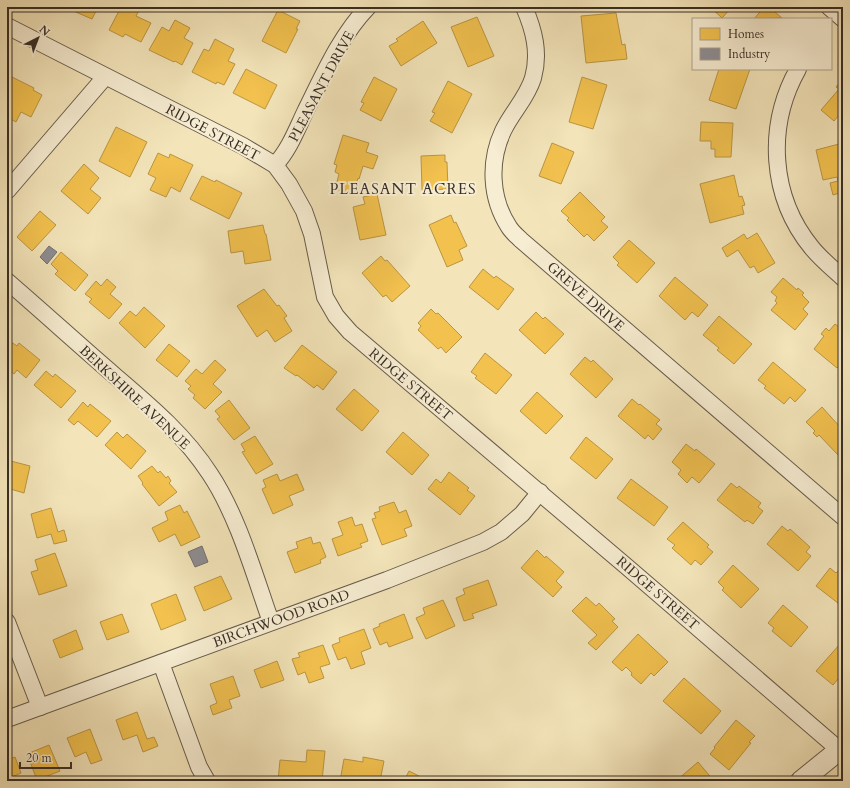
<svg xmlns="http://www.w3.org/2000/svg" width="850" height="788" font-family="Cardo,serif">
  <style>
    .homes { fill: #f2c14e; stroke: #ba9542 }
    .industry { fill: #8d8d92; stroke: #747072 }
    .lines { fill: none; stroke-linecap: round; stroke-linejoin: round }
    .minor-casing { stroke: #675c4b; stroke-width: 18 }
    .tertiary-casing { stroke: #675c4b; stroke-width: 22 }
    .minor { stroke: #f7edd2; stroke-width: 16 }
    .tertiary { stroke: #f7edd2; stroke-width: 20 }
    .labels { text-anchor: middle; stroke-width: 4; stroke-linejoin: round; paint-order: stroke }
    .street-label { font-size: 14px; fill: #382e26; stroke: #f7edd2 }
    .neighbourhood-label { font-size: 15px; letter-spacing: 1px; fill: #382e26; stroke: #f7edd2 }
  </style>
  <rect width="100%" height="100%" fill="#f3e4b9"/>
  <filter id="stains"><feTurbulence type="fractalNoise" baseFrequency=".005" numOctaves="4"/><feColorMatrix values="0 0 0 0 .2 0 0 0 0 .09 0 0 0 0 .02 0 0 0 .5 -.17"/></filter>
  <radialGradient id="worn" r=".72"><stop offset=".6" stop-color="#630" stop-opacity="0"/><stop offset="1" stop-color="#630" stop-opacity=".3"/></radialGradient>
  <g class="homes">
    <polygon points="64,7 98,7 92,19"/>
    <polygon points="121,7 141,7 136,16 151,23 141,42 125,34 123,37 109,30"/>
    <polygon points="710,7 732,7 722,18"/>
    <polygon points="764,7 769,7 782,18 754,19"/>
    <polygon points="278,10 300,21 296,29 298,29 286,53 262,41"/>
    <polygon points="616,13 622,45 625,44 627,59 586,63 581,16"/>
    <polygon points="477,17 494,56 468,67 451,27"/>
    <polygon points="175,20 190,28 184,38 193,43 182,65 175,61 174,62 149,50 162,27 169,31"/>
    <polygon points="423,21 437,43 401,66 389,46 398,41 396,39"/>
    <polygon points="215,39 234,49 228,61 235,64 224,85 217,82 216,84 192,72 204,49 209,51"/>
    <polygon points="246,69 277,85 265,109 233,93"/>
    <polygon points="719,69 750,69 736,109 709,100"/>
    <polygon points="12,77 34,88 33,90 42,95 31,117 21,112 16,122 7,117 7,110 10,103 7,101 7,87"/>
    <polygon points="374,77 397,89 381,121 360,110 364,103 361,102"/>
    <polygon points="582,77 607,85 593,129 569,122"/>
    <polygon points="448,81 472,94 452,133 430,121 435,113 432,112"/>
    <polygon points="841,81 843,83 843,110 834,121 821,110 839,89 836,87"/>
    <polygon points="701,122 733,123 731,157 715,157 715,149 711,149 711,141 700,141"/>
    <polygon points="116,127 147,142 130,177 99,161"/>
    <polygon points="343,135 369,143 366,152 378,156 373,169 363,166 359,179 358,178 353,194 335,189 339,174 335,172 337,165 334,164"/>
    <polygon points="552,143 574,152 561,184 539,176"/>
    <polygon points="839,144 843,157 843,192 833,195 830,183 838,181 837,177 823,180 816,150"/>
    <polygon points="158,153 169,158 170,154 193,165 180,192 171,187 166,197 150,190 156,178 148,174"/>
    <polygon points="445,155 445,162 447,162 448,189 422,190 421,156"/>
    <polygon points="84,164 99,178 90,189 101,198 88,214 61,191"/>
    <polygon points="734,175 739,197 742,196 745,205 742,206 744,214 710,223 700,184"/>
    <polygon points="202,176 215,182 216,180 242,193 229,219 190,199"/>
    <polygon points="580,192 605,217 601,221 608,227 594,241 587,234 584,237 567,220 569,218 561,211"/>
    <polygon points="377,194 386,235 360,240 353,207 365,204 363,197"/>
    <polygon points="40,211 56,225 32,251 17,237"/>
    <polygon points="451,215 454,223 456,222 467,246 459,250 463,260 447,267 429,225"/>
    <polygon points="263,225 265,234 266,234 271,260 245,264 243,251 231,253 228,231"/>
    <polygon points="757,233 775,263 758,273 754,266 750,268 738,250 727,257 722,248 744,234 747,239"/>
    <polygon points="629,240 655,263 637,283 617,265 619,263 613,257"/>
    <polygon points="61,252 88,275 75,291 55,274 58,271 51,264"/>
    <polygon points="381,256 385,261 387,260 410,286 392,302 386,295 383,297 362,273"/>
    <polygon points="483,269 494,278 496,276 514,289 498,310 469,287"/>
    <polygon points="675,277 708,305 698,317 692,312 685,320 659,296"/>
    <polygon points="783,278 797,290 798,288 804,293 802,295 809,302 803,309 808,314 795,330 771,310 777,303 775,301 777,297 771,292"/>
    <polygon points="107,279 116,287 110,294 122,304 109,319 89,302 92,299 85,294 96,281 101,286"/>
    <polygon points="264,289 277,306 279,305 287,316 284,318 292,331 275,342 267,330 257,337 237,306"/>
    <polygon points="144,307 165,326 145,348 119,323 130,311 136,316"/>
    <polygon points="431,309 436,314 438,313 462,337 446,353 441,347 438,349 418,330 421,326 418,323"/>
    <polygon points="536,312 543,319 545,317 564,334 545,354 519,330"/>
    <polygon points="719,316 752,344 734,364 717,350 719,348 703,335"/>
    <polygon points="835,324 843,330 843,360 837,368 814,349 824,336 821,334 826,328 829,331"/>
    <polygon points="11,342 17,346 19,343 40,360 26,378 17,370 14,374 7,368 7,346"/>
    <polygon points="169,344 190,361 177,377 156,360"/>
    <polygon points="302,345 337,372 323,390 317,385 314,388 297,375 296,376 284,368"/>
    <polygon points="485,353 512,375 496,394 475,378 477,376 471,372"/>
    <polygon points="585,357 591,362 593,360 613,379 596,398 570,374"/>
    <polygon points="215,360 226,370 213,384 222,392 205,409 193,398 195,395 188,389 191,386 185,381 196,369 202,374"/>
    <polygon points="773,362 806,390 795,402 790,397 784,404 764,388 766,386 758,380"/>
    <polygon points="46,371 53,377 55,374 76,391 61,408 34,385"/>
    <polygon points="354,389 379,411 362,431 336,409"/>
    <polygon points="537,392 563,416 546,434 520,411"/>
    <polygon points="632,399 639,405 640,404 660,420 656,424 662,429 653,440 648,435 645,439 618,416"/>
    <polygon points="229,400 250,428 234,440 217,419 220,417 215,411"/>
    <polygon points="83,402 88,407 90,404 111,421 97,437 78,421 74,425 68,420"/>
    <polygon points="822,407 840,427 838,428 843,433 843,450 838,455 819,435 817,437 813,433 815,431 806,422"/>
    <polygon points="117,432 123,438 127,434 146,451 131,469 105,445"/>
    <polygon points="403,432 429,455 412,475 386,452"/>
    <polygon points="255,436 273,464 256,474 242,452 245,451 241,444"/>
    <polygon points="586,437 613,459 596,479 570,458"/>
    <polygon points="686,444 695,451 696,449 715,464 699,483 692,477 687,483 678,474 681,470 672,462"/>
    <polygon points="7,460 30,466 24,493 7,488"/>
    <polygon points="152,466 158,473 160,471 166,478 168,476 171,481 169,483 177,492 159,506 142,484 143,483 138,476"/>
    <polygon points="449,472 469,488 467,490 475,496 460,515 428,489 436,479 441,483"/>
    <polygon points="277,474 280,481 297,474 304,490 289,496 293,505 273,514 262,489 266,487 263,480"/>
    <polygon points="631,479 668,507 654,526 617,498"/>
    <polygon points="731,483 737,488 739,486 761,503 758,507 763,511 753,524 747,520 745,522 717,500"/>
    <polygon points="394,502 399,513 406,510 412,526 404,529 407,536 382,545 372,519 376,518 374,513 380,511 379,507"/>
    <polygon points="180,505 184,513 187,511 200,537 181,546 175,534 159,542 152,528 168,520 165,512"/>
    <polygon points="51,508 58,532 64,530 67,541 54,544 51,534 37,538 31,514"/>
    <polygon points="352,517 355,526 362,524 368,541 360,544 362,547 338,556 332,539 343,535 338,522"/>
    <polygon points="683,522 709,545 707,547 713,552 701,565 695,560 691,565 672,548 675,545 667,539"/>
    <polygon points="782,526 788,531 790,529 810,547 806,552 811,556 798,571 767,544"/>
    <polygon points="311,537 313,544 320,542 326,557 320,560 321,563 295,573 287,552 298,548 296,542"/>
    <polygon points="537,550 545,558 546,556 564,572 556,581 562,587 553,597 521,568"/>
    <polygon points="55,553 67,586 39,595 31,572 38,570 35,560"/>
    <polygon points="733,565 759,589 741,608 722,590 724,588 718,582"/>
    <polygon points="830,568 836,573 838,571 843,575 843,607 816,586"/>
    <polygon points="221,576 232,599 204,611 194,587"/>
    <polygon points="488,580 497,605 472,614 474,618 464,621 456,598 465,594 463,589"/>
    <polygon points="176,594 186,620 161,630 151,604"/>
    <polygon points="586,597 596,606 599,603 615,619 612,621 618,627 596,650 588,643 597,635 572,611"/>
    <polygon points="443,600 455,626 426,639 416,618 425,614 423,608"/>
    <polygon points="783,605 808,627 791,647 772,631 774,628 768,623"/>
    <polygon points="122,614 129,632 107,640 100,622"/>
    <polygon points="404,614 413,638 389,647 387,642 380,645 373,629 380,626 379,624"/>
    <polygon points="364,629 371,648 361,652 365,664 351,669 346,657 338,660 332,645 340,642 339,638"/>
    <polygon points="76,630 83,649 60,658 53,640"/>
    <polygon points="638,634 668,662 654,676 651,673 641,684 631,675 632,673 626,667 622,671 612,662"/>
    <polygon points="840,644 842,645 843,644 843,680 841,682 838,679 833,685 816,671"/>
    <polygon points="323,645 330,664 320,667 324,678 309,683 305,672 298,675 292,659 300,657 298,653"/>
    <polygon points="277,661 284,680 261,688 254,670"/>
    <polygon points="233,676 240,696 229,700 232,708 213,715 210,706 217,703 210,684"/>
    <polygon points="684,678 721,711 701,734 663,701"/>
    <polygon points="137,712 147,739 154,737 158,746 143,752 137,735 123,740 116,720"/>
    <polygon points="736,720 755,736 749,742 751,743 729,770 710,754 715,748 714,747"/>
    <polygon points="90,729 102,760 91,764 86,752 75,757 67,738"/>
    <polygon points="49,745 60,771 37,780 27,754"/>
    <polygon points="307,750 325,751 322,781 278,781 280,760 306,762"/>
    <polygon points="15,757 21,773 14,776 16,781 7,781 7,760"/>
    <polygon points="363,757 384,761 380,781 340,781 344,759 363,762"/>
    <polygon points="698,762 714,781 676,781"/>
    <polygon points="409,771 429,781 404,781"/>
  </g>
  <g class="industry">
    <polygon points="49,246 57,252 47,264 40,257"/>
    <polygon points="202,546 208,562 195,567 188,552"/>
  </g>
  <g class="lines">
    <g class="minor-casing">
      <g id="minor">
        <path d="M524,7C534,30 540,53 533,78C527,98 512,112 503,131C489,161 490,198 509,227C512,232 517,236 521,240L843,517"/>
        <polyline points="829,7 843,19"/>
        <polyline points="7,26 243,146 275,165 289,184 304,211 312,234 325,297 336,316 350,332 626,566 843,753"/>
        <path d="M798,69C766,126 770,197 812,248C821,259 832,268 843,278"/>
        <path d="M275,165C289,150 296,131 305,112C323,76 340,36 368,7"/>
        <polyline points="7,191 105,77"/>
        <path d="M7,281C43,312 78,344 114,375C149,405 185,435 210,474C238,516 254,574 271,622"/>
        <polyline points="7,622 40,707"/>
        <polyline points="161,663 199,767 207,781"/>
        <polyline points="7,719 387,580 483,542 501,532 522,514 540,492"/>
      </g>
    </g>
    <g class="tertiary-casing">
      <polyline id="tertiary" points="801,781 843,747"/>
    </g>
    <use href="#minor" class="minor"/>
    <use href="#tertiary" class="tertiary"/>
  </g>
  <g class="labels">
    <g class="street-label">
      <text transform="translate(321 86) rotate(-62)" y="5">PLEASANT DRIVE</text>
      <text transform="translate(213 132) rotate(28)" y="5">RIDGE STREET</text>
      <text transform="translate(586 296) rotate(41)" y="5">GREVE DRIVE</text>
      <text transform="translate(411 384) rotate(40)" y="5">RIDGE STREET</text>
      <text transform="translate(135 397) rotate(43)" y="5">BERKSHIRE AVENUE</text>
      <text transform="translate(658 593) rotate(41)" y="5">RIDGE STREET</text>
      <text transform="translate(281 618) rotate(-20)" y="5">BIRCHWOOD ROAD</text>
    </g>
    <g class="neighbourhood-label">
      <text x="403" y="194">PLEASANT ACRES</text>
    </g>
  </g>
  <rect width="850" height="788" fill="none" stroke="#f3e4b9" stroke-width="24"/>
  <rect x="8" y="8" width="834" height="772" fill="none" stroke="#382e26" stroke-width="2"/>
  <rect x="12" y="12" width="826" height="764" fill="none" stroke="#382e26"/>
  <rect x="692" y="18" width="140" height="52" fill="#f7edd2" stroke="#aba18d"/>
  <rect x="700" y="28" width="20" height="12" fill="#f2c14e" stroke="#aba18d"/>
  <text x="728" y="38" font-size="12" fill="#382e26">Homes</text>
  <rect x="700" y="48" width="20" height="12" fill="#8d8d92" stroke="#aba18d"/>
  <text x="728" y="58" font-size="12" fill="#382e26">Industry</text>
  <g transform="translate(38 38) rotate(42)" stroke="#f7edd2" stroke-width="3" paint-order="stroke">
  <path d="M0-3L7 15L0 10L-7 15Z" fill="#382e26"/>
  <text y="-6" font-size="11" font-weight="bold" text-anchor="middle" fill="#382e26">N</text>
  </g>
  <path d="M20 762v6h51v-6" fill="none" stroke="#382e26" stroke-width="2"/>
  <text x="26" y="762" font-size="12" fill="#382e26" stroke="#f7edd2" stroke-width="3" paint-order="stroke">20 m</text>
  <rect width="100%" height="100%" filter="url(#stains)"/>
  <rect width="100%" height="100%" fill="url(#worn)"/>
</svg>
